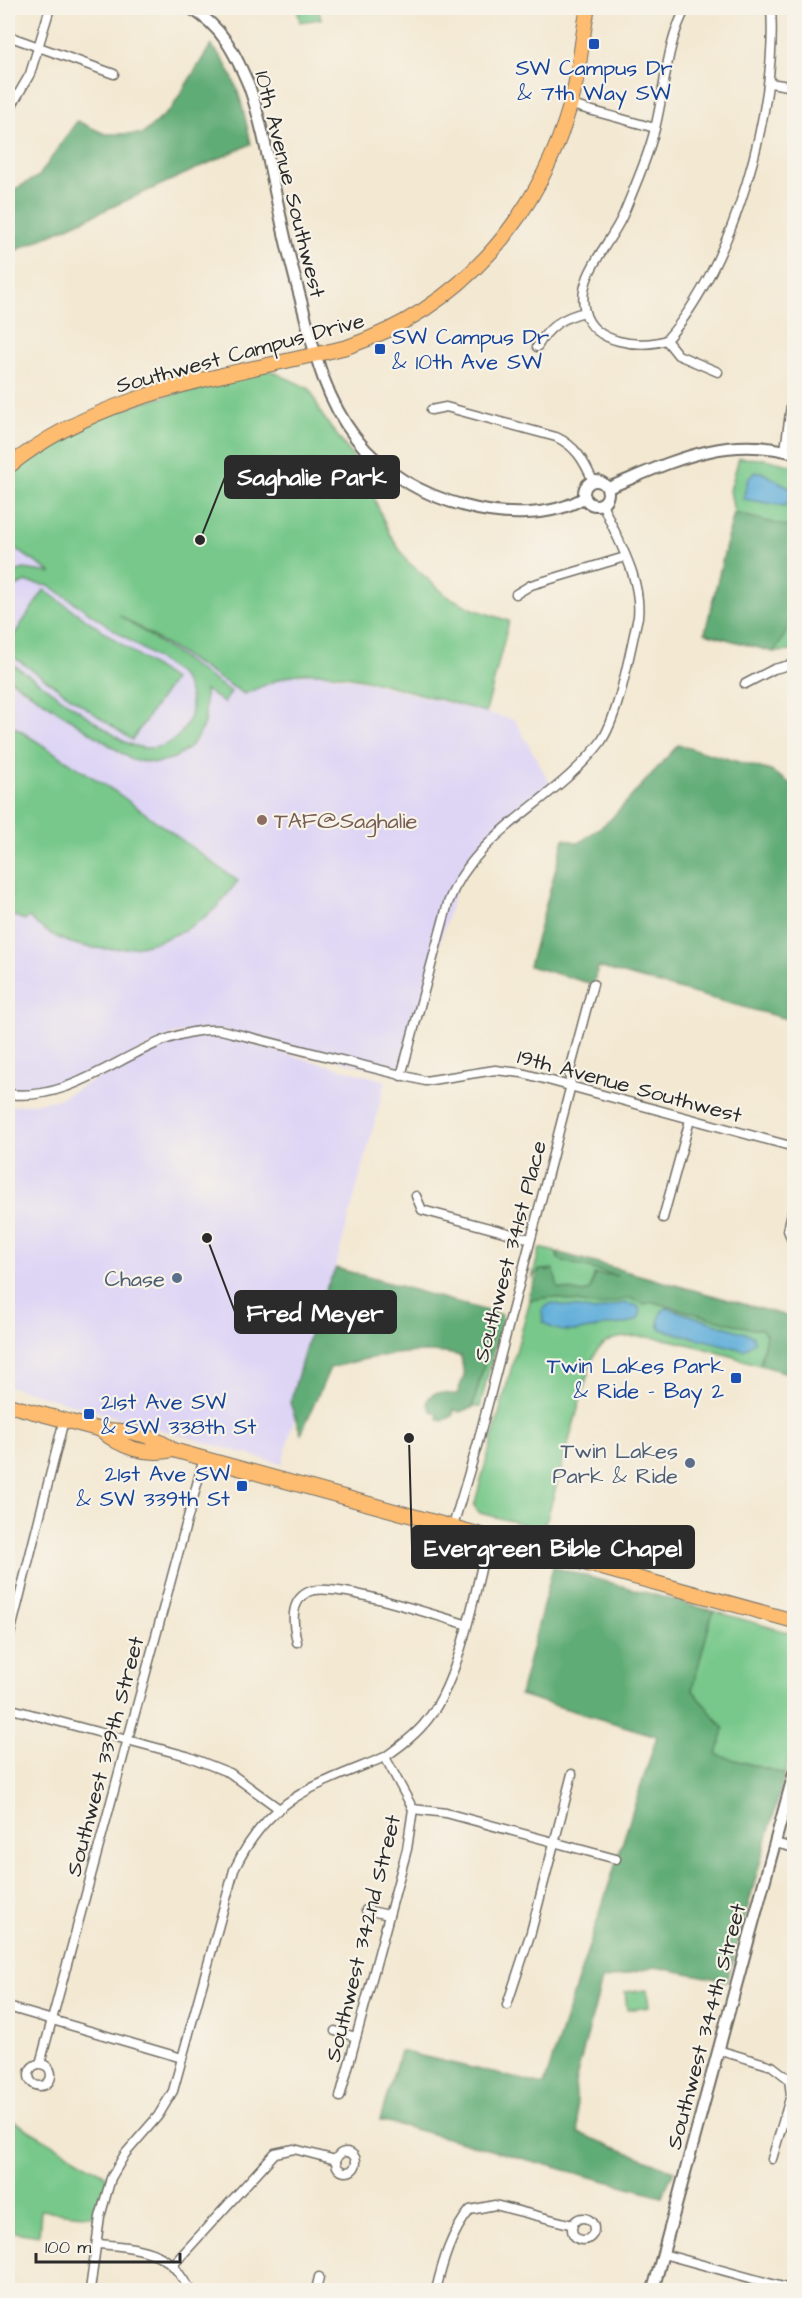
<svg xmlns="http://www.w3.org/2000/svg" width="802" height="2298" font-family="'Architects Daughter',sans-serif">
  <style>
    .built { fill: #ded5f5 }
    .green { fill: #77c88a; stroke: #517a5a; stroke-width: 1.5 }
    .forest { fill: #61ac76; stroke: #466c50; stroke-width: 1.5 }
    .water { fill: #61aeda; stroke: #466c82; stroke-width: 1.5 }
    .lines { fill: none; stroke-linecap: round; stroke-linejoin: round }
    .minor-casing { stroke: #716d65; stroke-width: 11 }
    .tertiary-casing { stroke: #716d65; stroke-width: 14 }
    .primary-casing { stroke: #716d65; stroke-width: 16 }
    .minor { stroke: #fff; stroke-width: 8 }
    .tertiary { stroke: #fff; stroke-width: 10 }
    .primary { stroke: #fdbc70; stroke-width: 14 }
    .transit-dot { fill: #1a4fb4; stroke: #f7f3e8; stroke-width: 2 }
    .education-dot { fill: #8d6e63; stroke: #f7f3e8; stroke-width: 2 }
    .service-dot { fill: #5c6f8a; stroke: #f7f3e8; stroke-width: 2 }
    .labels { text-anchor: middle; stroke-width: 4.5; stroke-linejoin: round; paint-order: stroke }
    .transit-label { font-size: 22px; fill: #164399; stroke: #f7f3e8; text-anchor: start }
    .street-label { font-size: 22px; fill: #2b2b2b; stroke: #f7f3e8 }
    .education-label { font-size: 22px; fill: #785e54; stroke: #f7f3e8; text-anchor: start }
    .service-label { font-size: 22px; fill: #4e5e75; stroke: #f7f3e8; text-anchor: end }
    .leader { fill: none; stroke: #2b2b2b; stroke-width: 2 }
    .callout-dot { fill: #2b2b2b; stroke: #f7f3e8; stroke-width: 2 }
    .callout { fill: #2b2b2b; stroke: #2b2b2b; stroke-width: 2 }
    .callout-label { font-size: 24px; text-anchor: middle; font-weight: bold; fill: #fff }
  </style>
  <rect width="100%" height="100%" fill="#f7f3e8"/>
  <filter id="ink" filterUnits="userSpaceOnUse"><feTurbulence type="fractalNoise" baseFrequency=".0167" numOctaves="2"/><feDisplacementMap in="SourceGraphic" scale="12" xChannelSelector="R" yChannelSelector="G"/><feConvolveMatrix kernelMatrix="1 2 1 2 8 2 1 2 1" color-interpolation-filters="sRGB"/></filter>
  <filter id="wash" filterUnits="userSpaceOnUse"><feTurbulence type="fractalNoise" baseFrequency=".008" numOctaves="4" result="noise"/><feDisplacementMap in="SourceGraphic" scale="24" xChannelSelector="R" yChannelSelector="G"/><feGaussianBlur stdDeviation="1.35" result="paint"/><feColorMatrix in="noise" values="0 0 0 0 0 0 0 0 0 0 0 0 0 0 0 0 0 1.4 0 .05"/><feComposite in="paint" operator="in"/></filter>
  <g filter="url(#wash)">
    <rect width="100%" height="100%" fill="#f3e8d2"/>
    <g class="built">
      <polygon points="8,544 244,694 288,676 317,673 363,681 515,720 553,789 493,839 458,881 401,1076 221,1030 175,1034 76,1084 9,1095"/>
      <polygon points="205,1035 225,1037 386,1081 282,1464 8,1386 8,1107 56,1100 156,1047 184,1037"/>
    </g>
    <g class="green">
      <polygon points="297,8 318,8 321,19 300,22"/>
      <path d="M263,367L310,389L322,415L361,468L390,535L407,561L447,596L473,609L509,621L486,712C437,700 353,670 305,673C284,675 264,686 244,694L119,615L231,692L224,703L205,690V720L199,735L189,748L174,758L157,763L132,760L8,678V661L123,741C170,767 213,715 179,674L50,586L26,582L8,590V574L24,569L52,573L8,544V467L70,425Z"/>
      <polygon points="739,458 765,459 794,466 794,651 773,652 705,633 734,513 730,490"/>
      <polygon points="44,590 173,680 132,740 8,653 8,644"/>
      <path d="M8,723L116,792L238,881C229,891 221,904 211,912C162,954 77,966 29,917L25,920L8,914Z"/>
      <polygon points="540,1248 556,1252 558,1259 625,1278 594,1274 590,1290 585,1293 558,1288 553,1269 539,1270 532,1279"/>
      <path d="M551,1297L598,1306L626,1298L638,1299L642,1303L653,1302L752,1329H761L766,1335L760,1365C727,1356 620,1315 597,1351C595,1354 592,1361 590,1366L547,1519L541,1529L480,1513L474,1506L530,1300Z"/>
      <polygon points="498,1314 502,1315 480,1407 473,1407"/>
      <polygon points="713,1611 794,1634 794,1738 785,1774 717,1755 692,1689"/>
      <polygon points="647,1990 649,2007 627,2010 625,1992"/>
      <polygon points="8,2118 111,2178 100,2217 41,2210 39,2236 8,2231"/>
    </g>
    <g class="forest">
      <path d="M211,45C237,72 243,108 251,144L8,254V193L39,176L77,121L105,134H143L171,109Z"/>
      <path d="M734,513L794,528C795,568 802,621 773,652L705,633Z"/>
      <polygon points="678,745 771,771 794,786 794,1021 598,967 593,984 529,966 564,839 579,843 610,820"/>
      <polygon points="556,1252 794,1318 794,1375 760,1365 766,1335 761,1329 752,1329 653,1302 644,1304 629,1298 598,1306 551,1297 530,1300 529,1293 540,1270 554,1270 558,1288 583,1293 590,1290 595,1274 618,1276 560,1260"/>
      <path d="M336,1268L498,1314L472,1408L459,1412L454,1409L453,1416L442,1421L438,1420V1414L431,1411L427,1403C431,1386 447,1396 457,1394L464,1376L461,1356C420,1346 370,1357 330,1368L301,1434L290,1403L317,1307Z"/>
      <polygon points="553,1567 713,1611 692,1689 724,1729 717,1755 785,1774 727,1981 655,1967 602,1980 575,2082 579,2133 674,2171 662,2196 380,2120 400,2051 544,2085 657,1736 520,1695"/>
    </g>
    <g class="water">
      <polygon points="756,472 761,472 789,487 792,493 785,506 743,499 748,479"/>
      <path d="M551,1303L595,1311L624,1303L638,1306C640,1310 642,1314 638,1318C632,1325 619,1324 611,1325C590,1328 562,1339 543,1322L542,1310Z"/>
      <path d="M667,1308L742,1332L753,1336L754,1342L744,1350L664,1330L659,1327C658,1320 660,1310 667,1308Z"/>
    </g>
  </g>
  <g filter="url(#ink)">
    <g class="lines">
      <g class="minor-casing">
        <g id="minor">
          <polyline points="8,36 114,74"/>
          <polyline points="770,83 794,87"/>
          <polyline points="571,105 655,128"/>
          <polyline points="8,112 30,74 50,8"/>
          <path d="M585,312C593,343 640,349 666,340C734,265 778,107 771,8"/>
          <polyline points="666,340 678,355 718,372"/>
          <path d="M537,347C548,327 563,317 585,312C575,275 611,245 624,213C634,188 646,162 653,136C665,95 665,45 686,8"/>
          <path d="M431,410L446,407L556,437C576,446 584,461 593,481"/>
          <polyline points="785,450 794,383"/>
          <polyline points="516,594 531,585 625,557"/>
          <polyline points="745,684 774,669 794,664"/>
          <path d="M401,1076L448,903C475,831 555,802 600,743C619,717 630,650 638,617C642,577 617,540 602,503"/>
          <path d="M8,1094C87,1104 142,1026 221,1030L425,1081L495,1070L522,1073L794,1147"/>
          <polyline points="416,1196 422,1210 530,1239"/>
          <polyline points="794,1204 788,1230 794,1246"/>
          <polyline points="663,1218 690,1120"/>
          <polyline points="453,1526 477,1446 571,1085 569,1074 593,984"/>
          <polyline points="8,1642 64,1420"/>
          <path d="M297,1642C293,1624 289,1602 308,1592C332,1580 436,1616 465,1624"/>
          <polyline points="8,1708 187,1756 230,1773 278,1808"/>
          <polyline points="413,1809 446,1813 616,1859"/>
          <polyline points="775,1843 794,1848"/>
          <polyline points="366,1910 389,1915"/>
          <polyline points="507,2005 531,1932 572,1774"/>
          <polyline points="8,2007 182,2058"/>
          <polyline points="335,2031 356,2037"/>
          <polyline points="718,2050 772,2066 789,2079 791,2095 772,2159"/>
          <circle cx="40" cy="2075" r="11"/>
          <polyline points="40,2064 204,1458"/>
          <path d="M340,2097L407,1849L413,1809L385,1757C399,1747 413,1737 424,1724C460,1684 475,1589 489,1536"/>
          <circle cx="346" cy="2162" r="10"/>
          <circle cx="583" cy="2229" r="11"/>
          <path d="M98,2244C122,2246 157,2248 174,2267C180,2274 185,2283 191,2290"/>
          <polyline points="663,2254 794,2290"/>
          <polyline points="173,2265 275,2153 294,2149 336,2160"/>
          <path d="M90,2290L100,2217L111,2178L125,2154L158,2116L173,2091L234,1870C269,1796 315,1786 385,1757"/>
          <polyline points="316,2290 319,2277"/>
          <path d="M436,2290C443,2261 451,2233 470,2210L495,2205L573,2225"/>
        </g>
      </g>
      <g class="tertiary-casing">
        <g id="tertiary">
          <path d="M190,8C222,26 235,53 249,86C264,129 271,175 281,219C287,250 296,281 304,312C315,356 327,401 355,437C382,473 423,495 465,506C501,516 552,518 585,497"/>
          <circle cx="596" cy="493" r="12"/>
          <path d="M608,488C672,462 723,434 794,453"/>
          <polyline points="653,2290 794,1773"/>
        </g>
      </g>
      <g class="primary-casing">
        <g id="primary">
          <path d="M8,467C103,389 231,376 347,347C460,308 537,220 570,106C580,74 581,40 588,8"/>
          <polyline points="8,1405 101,1430"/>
          <path d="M173,1450C147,1456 120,1448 101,1430C125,1430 153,1434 173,1450L794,1621"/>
        </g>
      </g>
      <use href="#minor" class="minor"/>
      <use href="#tertiary" class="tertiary"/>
      <use href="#primary" class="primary"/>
    </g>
  </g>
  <g class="transit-dot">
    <rect x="588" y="38" width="12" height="12" rx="3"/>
    <rect x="374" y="343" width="12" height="12" rx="3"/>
    <rect x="730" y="1372" width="12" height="12" rx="3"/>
    <rect x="83" y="1408" width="12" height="12" rx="3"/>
    <rect x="236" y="1480" width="12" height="12" rx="3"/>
  </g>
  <circle class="education-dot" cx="262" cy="820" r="6"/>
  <g class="service-dot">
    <circle cx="177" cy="1278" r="6"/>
    <circle cx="690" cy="1463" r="6"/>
  </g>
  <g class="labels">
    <g class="transit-label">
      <text x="594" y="75" text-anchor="middle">SW Campus Dr<tspan x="594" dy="25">&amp; 7th Way SW</tspan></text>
      <text x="392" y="344">SW Campus Dr<tspan x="392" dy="25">&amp; 10th Ave SW</tspan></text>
      <text x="724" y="1373" text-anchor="end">Twin Lakes Park<tspan x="724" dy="25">&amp; Ride - Bay 2</tspan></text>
      <text x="101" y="1409">21st Ave SW<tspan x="101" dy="25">&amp; SW 338th St</tspan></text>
      <text x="230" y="1481" text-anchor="end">21st Ave SW<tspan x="230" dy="25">&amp; SW 339th St</tspan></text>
    </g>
    <g class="street-label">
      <text transform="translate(291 184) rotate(76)" y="8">10th Avenue Southwest</text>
      <text transform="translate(240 352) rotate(-15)" y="8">Southwest Campus Drive</text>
      <text transform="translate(630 1085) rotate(15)" y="8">19th Avenue Southwest</text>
      <text transform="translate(509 1251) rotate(-75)" y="8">Southwest 341st Place</text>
      <text transform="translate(104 1756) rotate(-75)" y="8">Southwest 339th Street</text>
      <text transform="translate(362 1938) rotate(-76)" y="8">Southwest 342nd Street</text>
      <text transform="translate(705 2026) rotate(-75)" y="8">Southwest 344th Street</text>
    </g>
    <g class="education-label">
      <text x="274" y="828">TAF@Saghalie</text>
    </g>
    <g class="service-label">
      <text x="165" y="1286">Chase</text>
      <text x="678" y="1458">Twin Lakes<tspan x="678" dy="25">Park &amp; Ride</tspan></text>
    </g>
  </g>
  <path class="leader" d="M200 540L225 477M207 1238L235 1312M409 1438L412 1547"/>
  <g class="callout-dot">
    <circle cx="200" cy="540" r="6"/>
    <circle cx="207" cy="1238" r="6"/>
    <circle cx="409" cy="1438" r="6"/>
  </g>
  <g class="callout">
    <rect x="225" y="456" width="174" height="42" rx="6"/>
    <rect x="235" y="1291" width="161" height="42" rx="6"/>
    <rect x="412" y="1526" width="282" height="42" rx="6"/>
  </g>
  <g class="callout-label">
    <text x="312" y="485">Saghalie Park</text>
    <text x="315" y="1321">Fred Meyer</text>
    <text x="553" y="1556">Evergreen Bible Chapel</text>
  </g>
  <rect width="802" height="2298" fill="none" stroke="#f7f3e8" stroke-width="30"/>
  <path d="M36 2253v9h144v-9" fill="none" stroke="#2b2b2b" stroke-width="3"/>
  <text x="45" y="2253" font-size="18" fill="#2b2b2b" stroke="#f7f3e8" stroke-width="4.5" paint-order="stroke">100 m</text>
</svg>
